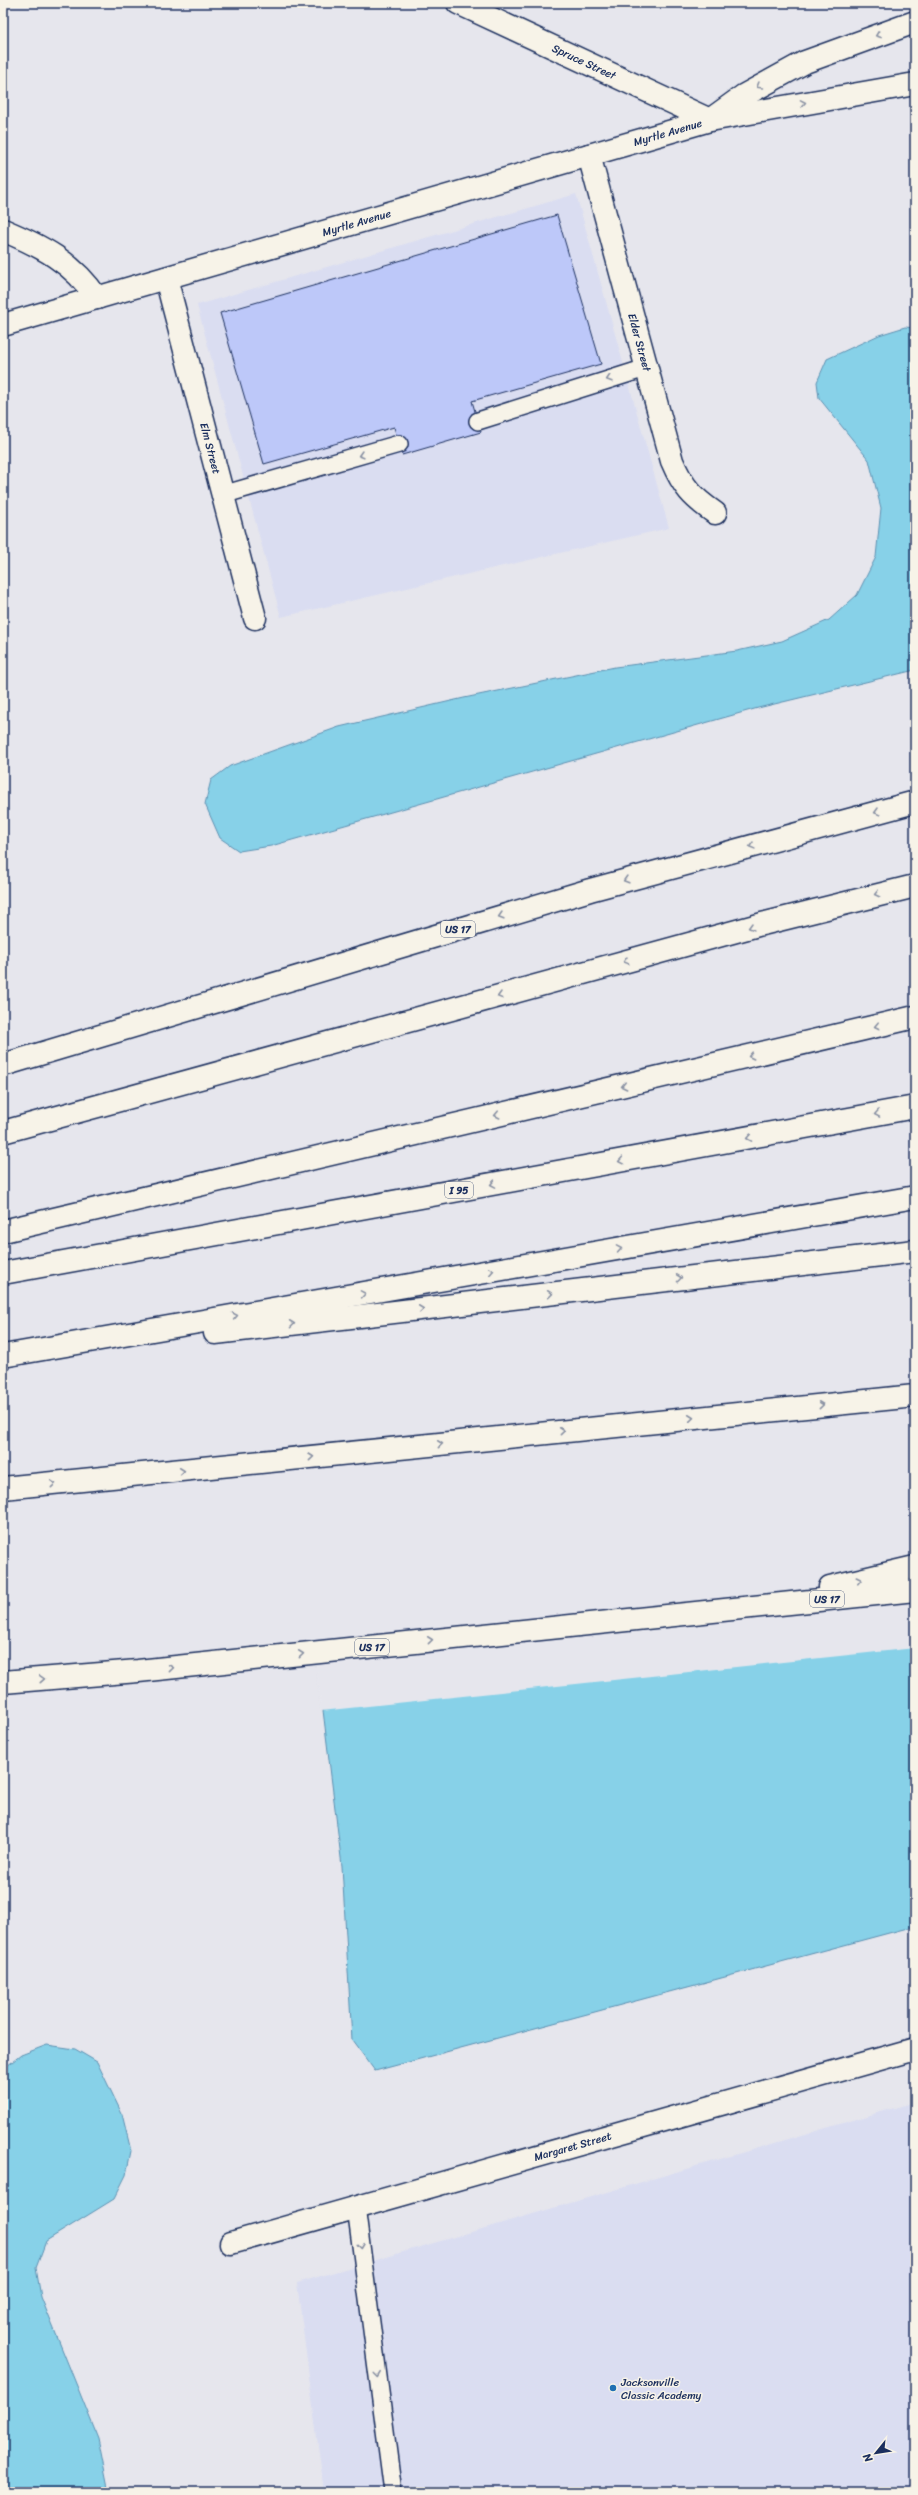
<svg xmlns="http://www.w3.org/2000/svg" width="918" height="2495" viewBox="0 0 918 2495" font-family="Sriracha,sans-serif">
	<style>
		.built { fill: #daddf1 }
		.water { fill: #87d1e8; stroke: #5c90b1 }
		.pier { fill: #e6e6ed }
		.building { fill: #bdc8f9; stroke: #1b2f5e }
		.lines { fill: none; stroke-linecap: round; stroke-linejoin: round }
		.lane-casing { stroke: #1b2f5e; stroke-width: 20 }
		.street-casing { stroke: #1b2f5e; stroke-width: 25 }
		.secondary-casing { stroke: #1b2f5e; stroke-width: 25 }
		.highway-casing { stroke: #1b2f5e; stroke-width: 25 }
		.lane { stroke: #f7f3e8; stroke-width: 17 }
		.street { stroke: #f7f3e8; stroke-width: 22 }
		.secondary { stroke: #f7f3e8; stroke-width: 22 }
		.highway { stroke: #f7f3e8; stroke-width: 22 }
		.oneway { stroke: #8991a3 }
		.poi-dot { fill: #1f6fb2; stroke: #f7f3e8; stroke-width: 1.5 }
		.labels { text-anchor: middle; stroke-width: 3; stroke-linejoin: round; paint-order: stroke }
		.shield { fill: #f7f3e8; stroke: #5d6a87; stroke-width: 1 }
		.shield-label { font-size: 10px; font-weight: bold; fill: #1b2f5e }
		.street-label { font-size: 11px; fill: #1b2f5e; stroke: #f7f3e8 }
		.poi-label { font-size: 11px; fill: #1b2f5e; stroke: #f7f3e8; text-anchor: start }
	</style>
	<rect width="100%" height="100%" fill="#e6e6ed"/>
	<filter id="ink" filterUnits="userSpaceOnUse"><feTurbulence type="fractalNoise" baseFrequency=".025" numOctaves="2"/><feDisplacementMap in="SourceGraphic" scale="8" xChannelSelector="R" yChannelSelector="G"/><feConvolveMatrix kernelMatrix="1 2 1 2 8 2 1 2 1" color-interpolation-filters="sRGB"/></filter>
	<g filter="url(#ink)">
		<g class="built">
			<polygon points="576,194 669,528 281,617 197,305"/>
			<polygon points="915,2102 915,2492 324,2492 297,2283"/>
		</g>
		<g class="water">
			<polygon points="905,327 915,328 915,670 758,708 271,846 239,851 220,838 205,804 211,780 230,766 339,727 464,698 615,667 737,651 782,641 829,620 857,595 876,557 881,508 869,460 819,398 817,382 827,359 879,335"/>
			<polygon points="915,1581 915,1926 375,2071 352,2040 342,1866 317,1661"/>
			<polygon points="47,2045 75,2049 97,2062 122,2114 131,2151 126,2175 114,2199 46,2241 36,2268 41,2297 98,2438 109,2492 3,2492 3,2069 21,2055"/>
		</g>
		<polygon class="pier" points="915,1579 915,1648 321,1711 315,1661 331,1648"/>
		<polygon class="building" points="557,215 601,364 472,401 481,432 402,455 394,427 264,464 220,313"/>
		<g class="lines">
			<defs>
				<g id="lane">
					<polyline points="478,421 646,368"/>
					<polyline points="222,495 399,444"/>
					<polyline points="356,2207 393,2492"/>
				</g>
				<g id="street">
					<path id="s1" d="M458 3 710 120"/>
					<path id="s2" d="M589 155 672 461C683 487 692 497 715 513"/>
					<path d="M3 230C41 246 73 262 97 298"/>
					<path id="s3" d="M166 278 255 618"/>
					<path id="s4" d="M231 2243 915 2049"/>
				</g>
				<g id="secondary">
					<polyline points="714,117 743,96 805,62 915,22"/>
					<path id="s5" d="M3 325 710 120 915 84"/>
				</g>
				<g id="highway">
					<polyline points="3,1065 590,890 915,802"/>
					<polyline points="3,1132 762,924 915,886"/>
					<polyline points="3,1231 915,1017"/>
					<polyline points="3,1273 915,1107"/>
					<polyline points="215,1333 915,1251"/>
					<polyline points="3,1356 915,1197"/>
					<polyline points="3,1488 915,1396"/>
					<polyline points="830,1587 915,1567"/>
					<polyline points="3,1682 138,1671 915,1590"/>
				</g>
			</defs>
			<use href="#lane" class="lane-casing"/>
			<use href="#street" class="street-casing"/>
			<use href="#secondary" class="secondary-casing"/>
			<use href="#highway" class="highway-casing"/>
			<use href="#lane" class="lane"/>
			<use href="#street" class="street"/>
			<use href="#secondary" class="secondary"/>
			<use href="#highway" class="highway"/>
		</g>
		<defs><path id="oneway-chevron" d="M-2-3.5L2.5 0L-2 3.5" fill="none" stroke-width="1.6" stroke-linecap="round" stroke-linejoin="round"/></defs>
		<g class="oneway">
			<use href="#oneway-chevron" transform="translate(878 35) rotate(160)"/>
			<use href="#oneway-chevron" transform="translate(759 86) rotate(149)"/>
			<use href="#oneway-chevron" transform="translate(803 103) rotate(-10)"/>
			<use href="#oneway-chevron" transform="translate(609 379) rotate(162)"/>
			<use href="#oneway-chevron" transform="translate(361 455) rotate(164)"/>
			<use href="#oneway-chevron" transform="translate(877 812) rotate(165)"/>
			<use href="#oneway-chevron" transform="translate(752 846) rotate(165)"/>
			<use href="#oneway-chevron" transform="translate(626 880) rotate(164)"/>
			<use href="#oneway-chevron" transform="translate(877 894) rotate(166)"/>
			<use href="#oneway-chevron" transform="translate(501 916) rotate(164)"/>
			<use href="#oneway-chevron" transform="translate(751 927) rotate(165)"/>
			<use href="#oneway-chevron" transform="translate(626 961) rotate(165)"/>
			<use href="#oneway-chevron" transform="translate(500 996) rotate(165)"/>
			<use href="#oneway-chevron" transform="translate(877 1026) rotate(167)"/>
			<use href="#oneway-chevron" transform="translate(751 1056) rotate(167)"/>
			<use href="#oneway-chevron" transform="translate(624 1086) rotate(167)"/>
			<use href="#oneway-chevron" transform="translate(877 1114) rotate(170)"/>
			<use href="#oneway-chevron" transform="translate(497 1115) rotate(167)"/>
			<use href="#oneway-chevron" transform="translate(749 1138) rotate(170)"/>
			<use href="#oneway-chevron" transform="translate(621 1161) rotate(170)"/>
			<use href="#oneway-chevron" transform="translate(493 1184) rotate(170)"/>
			<use href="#oneway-chevron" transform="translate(619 1249) rotate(-10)"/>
			<use href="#oneway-chevron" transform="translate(491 1271) rotate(-10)"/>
			<use href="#oneway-chevron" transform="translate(679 1278) rotate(-7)"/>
			<use href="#oneway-chevron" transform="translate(363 1294) rotate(-10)"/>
			<use href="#oneway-chevron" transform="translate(550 1294) rotate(-7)"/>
			<use href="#oneway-chevron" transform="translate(421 1309) rotate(-7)"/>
			<use href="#oneway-chevron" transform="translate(235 1316) rotate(-10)"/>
			<use href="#oneway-chevron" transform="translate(292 1324) rotate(-7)"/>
			<use href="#oneway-chevron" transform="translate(821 1405) rotate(-6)"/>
			<use href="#oneway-chevron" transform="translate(691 1418) rotate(-6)"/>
			<use href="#oneway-chevron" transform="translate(562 1431) rotate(-6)"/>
			<use href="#oneway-chevron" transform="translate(440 1444) rotate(-6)"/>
			<use href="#oneway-chevron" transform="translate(311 1457) rotate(-6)"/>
			<use href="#oneway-chevron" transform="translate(182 1471) rotate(-6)"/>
			<use href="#oneway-chevron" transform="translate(53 1484) rotate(-5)"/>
			<use href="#oneway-chevron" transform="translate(859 1580) rotate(-13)"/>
			<use href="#oneway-chevron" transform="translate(430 1640) rotate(-6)"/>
			<use href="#oneway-chevron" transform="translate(301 1654) rotate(-6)"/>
			<use href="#oneway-chevron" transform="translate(171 1668) rotate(-6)"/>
			<use href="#oneway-chevron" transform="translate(42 1679) rotate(-4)"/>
			<use href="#oneway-chevron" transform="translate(361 2246) rotate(83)"/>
			<use href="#oneway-chevron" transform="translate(378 2375) rotate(83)"/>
		</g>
	</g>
	<circle class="poi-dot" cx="613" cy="2388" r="4"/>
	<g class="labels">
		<g class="shield">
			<rect x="441" y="921" width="34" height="16" rx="3"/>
			<rect x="445" y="1182" width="28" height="16" rx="3"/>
			<rect x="810" y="1591" width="34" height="16" rx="3"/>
			<rect x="355" y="1639" width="34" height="16" rx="3"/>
		</g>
		<g class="shield-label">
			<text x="458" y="933">US 17</text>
			<text x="459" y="1194">I 95</text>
			<text x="827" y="1603">US 17</text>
			<text x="372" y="1651">US 17</text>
		</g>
		<g class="street-label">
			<text dy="4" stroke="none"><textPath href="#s1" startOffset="139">Spruce Street</textPath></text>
			<text dy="4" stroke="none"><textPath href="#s5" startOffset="692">Myrtle Avenue</textPath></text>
			<text dy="4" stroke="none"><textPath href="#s5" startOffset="368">Myrtle Avenue</textPath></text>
			<text dy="4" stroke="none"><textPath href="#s2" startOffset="194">Elder Street</textPath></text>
			<text dy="4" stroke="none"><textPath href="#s3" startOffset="176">Elm Street</textPath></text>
			<text dy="4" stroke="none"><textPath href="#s4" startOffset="355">Margaret Street</textPath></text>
		</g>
		<g class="poi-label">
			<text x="621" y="2386">Jacksonville<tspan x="621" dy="13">Classic Academy</tspan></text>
		</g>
	</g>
	<rect width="918" height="2495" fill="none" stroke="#f7f3e8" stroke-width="16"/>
	<rect x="8" y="8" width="902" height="2479" fill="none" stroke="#1b2f5e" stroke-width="1.5" filter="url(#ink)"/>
	<g transform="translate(876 2453) rotate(240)" stroke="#f7f3e8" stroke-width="3" paint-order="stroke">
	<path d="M0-3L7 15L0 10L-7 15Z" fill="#1b2f5e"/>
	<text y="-6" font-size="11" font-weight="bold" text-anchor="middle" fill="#1b2f5e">N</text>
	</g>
</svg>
